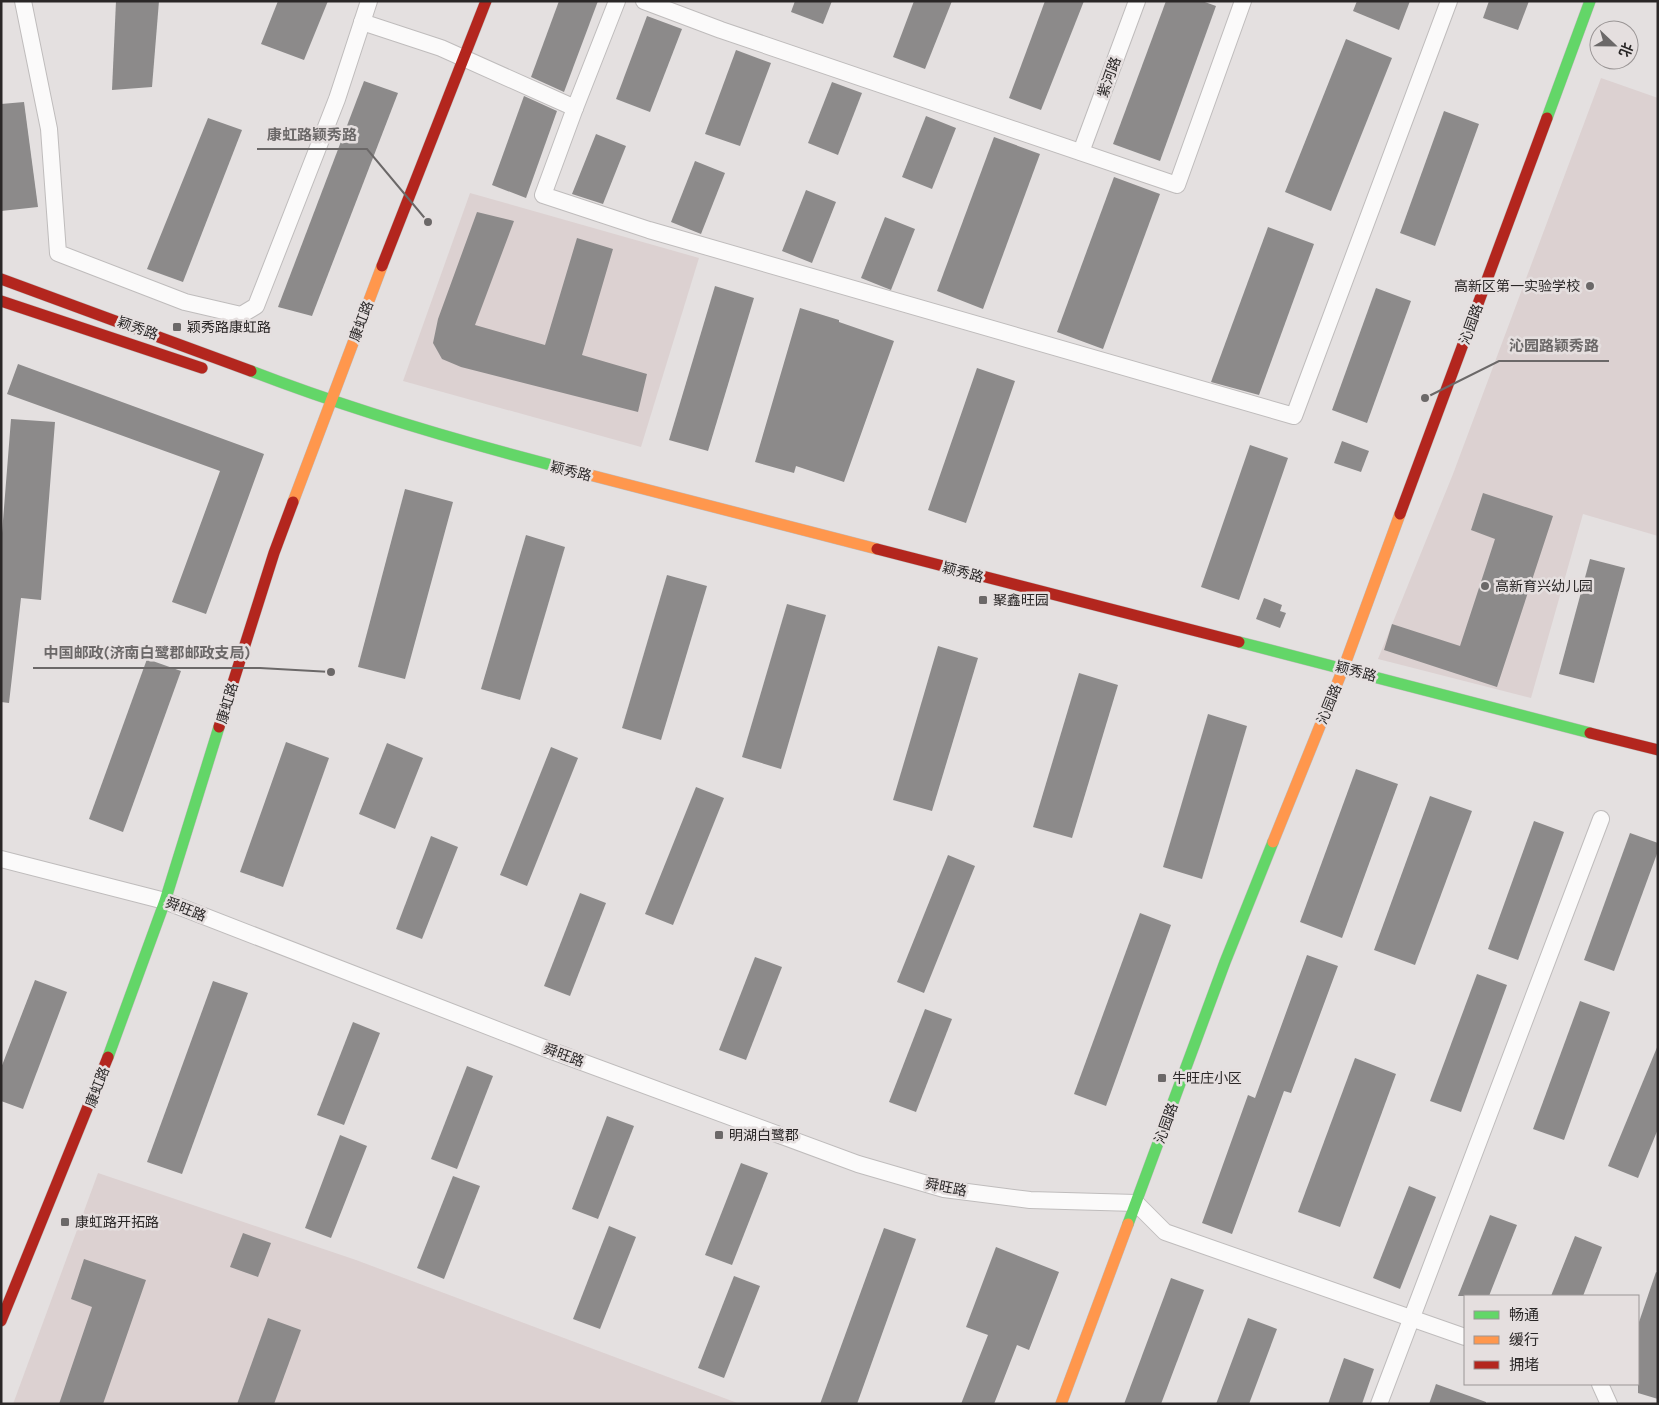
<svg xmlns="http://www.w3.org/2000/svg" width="1659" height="1405" viewBox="0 0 1659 1405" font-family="Karla,'Noto Sans SC',sans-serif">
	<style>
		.built { fill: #dcd1d1 }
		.building { fill: #8c8a8a }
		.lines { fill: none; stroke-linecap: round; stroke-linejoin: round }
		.street-casing { stroke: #bfbcbc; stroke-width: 18 }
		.fast-casing { stroke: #bfbcbc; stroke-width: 12 }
		.slow-casing { stroke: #bfbcbc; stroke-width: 12 }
		.jam-casing { stroke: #bfbcbc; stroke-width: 12 }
		.street { stroke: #fbfafa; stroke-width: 16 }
		.fast { stroke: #63d668; stroke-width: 11 }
		.slow { stroke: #ff974d; stroke-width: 11 }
		.jam { stroke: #b3261e; stroke-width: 11 }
		.poi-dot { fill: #6b6868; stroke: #e5dfdf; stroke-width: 2 }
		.labels { text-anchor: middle; stroke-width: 5; stroke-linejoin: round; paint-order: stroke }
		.street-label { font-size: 14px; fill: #2a2727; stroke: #e5dfdf }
		.poi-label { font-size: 14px; fill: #2a2727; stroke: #e5dfdf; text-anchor: start }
		.leader { fill: none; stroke: #6b6868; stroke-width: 2 }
		.callout-dot { fill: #6b6868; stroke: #e5dfdf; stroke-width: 2 }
		.callout-label { font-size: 15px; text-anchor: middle; font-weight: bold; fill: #6b6868; stroke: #e5dfdf; stroke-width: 5; stroke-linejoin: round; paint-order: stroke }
	</style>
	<rect width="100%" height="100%" fill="#e4e0e0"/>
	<g class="built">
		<polygon points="1601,78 1658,98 1658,536 1583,514 1531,698 1378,659 1453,474"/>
		<polygon points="470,193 699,258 641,447 403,381"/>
		<polygon points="98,1173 356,1260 740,1404 13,1404"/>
	</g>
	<g class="building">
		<polygon points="116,1 159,1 152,87 112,90"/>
		<polygon points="278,1 328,1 304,60 261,44"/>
		<polygon points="559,1 598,1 564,92 531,77"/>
		<polygon points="795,1 832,1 823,24 791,12"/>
		<polygon points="914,1 952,1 925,69 893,57"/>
		<polygon points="1045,1 1084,1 1041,110 1009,98"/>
		<polygon points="1166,1 1202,1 1216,6 1160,161 1113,144"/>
		<polygon points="1357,1 1410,1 1399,30 1353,11"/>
		<polygon points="1489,1 1529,1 1518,30 1483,18"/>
		<polygon points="647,16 682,29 650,112 616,99"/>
		<polygon points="1346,39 1392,58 1331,211 1285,192"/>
		<polygon points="736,50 771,63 740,146 705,134"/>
		<polygon points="364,81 398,93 312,316 278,307"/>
		<polygon points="832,82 862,93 838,155 808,143"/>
		<polygon points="524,96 557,111 526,198 492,185"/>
		<polygon points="24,102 38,207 1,211 1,104"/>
		<polygon points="1444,111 1479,124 1435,246 1400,233"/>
		<polygon points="926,116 956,128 932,189 902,177"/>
		<polygon points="208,118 242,130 183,282 147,269"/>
		<polygon points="596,134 626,146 603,204 572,194"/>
		<polygon points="994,137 1040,154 983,309 937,291"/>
		<polygon points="695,161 725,173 701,234 671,222"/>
		<polygon points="1114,177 1160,194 1103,349 1057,332"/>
		<polygon points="806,190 836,202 812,263 782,251"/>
		<polygon points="477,212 514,221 475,325 545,345 577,238 613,249 582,355 647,374 638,412 461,367 442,359 433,343 438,319"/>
		<polygon points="885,217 915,229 891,290 861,278"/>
		<polygon points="1268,227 1314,244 1259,395 1211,382"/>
		<polygon points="715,286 754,298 708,451 669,440"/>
		<polygon points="1376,288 1411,301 1367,423 1332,410"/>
		<polygon points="800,308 839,320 839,322 894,341 844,482 796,466 794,473 755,462"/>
		<polygon points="18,364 264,454 206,614 172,602 220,471 7,394"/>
		<polygon points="977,368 1015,381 966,523 928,510"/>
		<polygon points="11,419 55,422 41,600 21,598 9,703 1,702 1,546"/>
		<polygon points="1342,441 1369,451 1361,472 1334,463"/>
		<polygon points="1250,445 1288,458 1239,600 1201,587"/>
		<polygon points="405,489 453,502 405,679 358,667"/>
		<polygon points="1483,493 1553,516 1497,687 1384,650 1392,624 1460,646 1495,539 1471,530"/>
		<polygon points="526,535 565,547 520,700 481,689"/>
		<polygon points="1590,559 1625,568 1594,683 1559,674"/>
		<polygon points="667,575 707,586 661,740 622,728"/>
		<polygon points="1264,598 1282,605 1280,611 1286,613 1280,628 1256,619"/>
		<polygon points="787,604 826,615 781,769 742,757"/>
		<polygon points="938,646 978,658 932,811 893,800"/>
		<polygon points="147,659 181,671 123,832 89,819"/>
		<polygon points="1079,673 1118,685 1072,838 1033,827"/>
		<polygon points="1208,714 1247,726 1202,879 1163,867"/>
		<polygon points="286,742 329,758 283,887 240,872"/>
		<polygon points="387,743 423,758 395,829 359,814"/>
		<polygon points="551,747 578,758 527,886 500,875"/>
		<polygon points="1356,769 1398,784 1342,938 1300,922"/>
		<polygon points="696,787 724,798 673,925 645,914"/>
		<polygon points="1430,796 1472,811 1415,965 1374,950"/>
		<polygon points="1534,821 1564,832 1518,960 1488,949"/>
		<polygon points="1630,833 1658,843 1658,851 1614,971 1584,960"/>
		<polygon points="431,836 458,847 422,939 396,929"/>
		<polygon points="948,855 975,866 924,993 897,982"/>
		<polygon points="580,893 606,903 570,996 544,986"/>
		<polygon points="1140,913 1171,925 1106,1106 1074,1094"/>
		<polygon points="1307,955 1338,966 1291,1093 1284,1091 1232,1234 1202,1223 1248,1095 1255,1098"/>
		<polygon points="755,957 782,967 746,1060 719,1050"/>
		<polygon points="1477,974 1507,985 1461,1112 1430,1101"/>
		<polygon points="35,980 67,992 23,1109 1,1101 1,1068"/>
		<polygon points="213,981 248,993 182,1174 147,1162"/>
		<polygon points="1580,1001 1610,1012 1564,1140 1533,1129"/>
		<polygon points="925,1009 952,1019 916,1112 889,1102"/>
		<polygon points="353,1022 380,1033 344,1125 317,1115"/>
		<polygon points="1658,1045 1658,1129 1638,1178 1608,1166"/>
		<polygon points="1355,1058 1396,1074 1340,1227 1298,1212"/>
		<polygon points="467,1066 493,1076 457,1169 431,1159"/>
		<polygon points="607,1116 634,1126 598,1219 572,1209"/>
		<polygon points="340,1135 367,1146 331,1238 305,1228"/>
		<polygon points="741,1163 768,1173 732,1265 705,1255"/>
		<polygon points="453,1176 480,1186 444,1279 417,1268"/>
		<polygon points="1409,1186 1436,1197 1400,1289 1373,1278"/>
		<polygon points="1490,1215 1517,1225 1489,1296 1458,1296"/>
		<polygon points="609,1226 636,1237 600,1329 573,1319"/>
		<polygon points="884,1228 916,1239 857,1404 820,1404"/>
		<polygon points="243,1233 271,1243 258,1277 230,1267"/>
		<polygon points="1575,1236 1602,1247 1583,1296 1551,1296"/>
		<polygon points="996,1247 1059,1272 1029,1350 1017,1345 994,1404 961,1404 988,1335 966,1327"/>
		<polygon points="84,1259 146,1280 103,1404 59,1404 92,1307 71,1299"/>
		<polygon points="1656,1272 1658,1273 1658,1399 1638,1393 1638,1325"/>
		<polygon points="734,1276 760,1286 724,1378 698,1368"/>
		<polygon points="1171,1278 1204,1290 1161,1404 1124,1404"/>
		<polygon points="268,1318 301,1330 274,1404 237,1404"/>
		<polygon points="1248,1318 1277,1329 1249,1404 1216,1404"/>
		<polygon points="1344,1358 1374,1369 1362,1404 1328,1404"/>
		<polygon points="1436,1384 1486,1402 1486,1404 1429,1404"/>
	</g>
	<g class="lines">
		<defs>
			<g id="street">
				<polyline points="23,1 49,129 58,253 185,302 241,315 256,306 337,99 369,1"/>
				<polyline points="644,1 721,30 1177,185 1243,1"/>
				<polyline points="362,22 441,48 575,108 617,1"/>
				<polyline points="575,108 543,195 649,230 1294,416 1449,1"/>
				<polyline points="1081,152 1137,1"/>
				<polyline points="1,859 165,901 544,1048 858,1164 944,1189 1030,1200 1136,1203 1165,1232 1465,1337"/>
				<polyline points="1600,1384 1609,1404"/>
				<polyline points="1379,1404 1601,819"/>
			</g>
			<g id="fast">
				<polyline points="1547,118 1590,1"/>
				<path d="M251 371C362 414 475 446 590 475"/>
				<polyline points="1239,642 1590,733"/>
				<polyline points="108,1057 165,901 219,727"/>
				<polyline points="1128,1224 1225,962 1273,842"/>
			</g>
			<g id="slow">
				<polyline points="590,475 877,549"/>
				<polyline points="293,502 382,266"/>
				<polyline points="1273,842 1345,664 1400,514"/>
				<polyline points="1061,1404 1128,1224"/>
			</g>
			<g id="jam">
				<polyline points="382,266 486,1"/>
				<polyline points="1,279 251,371"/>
				<polyline points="1,301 202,368"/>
				<polyline points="1400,514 1547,118"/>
				<polyline points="877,549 1239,642"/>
				<polyline points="219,727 274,553 293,502"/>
				<polyline points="1590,733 1658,750"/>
				<polyline points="1,1321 108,1057"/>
			</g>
		</defs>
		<use href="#street" class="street-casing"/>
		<use href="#fast" class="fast-casing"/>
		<use href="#slow" class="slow-casing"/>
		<use href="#jam" class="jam-casing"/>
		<use href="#street" class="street"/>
		<use href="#fast" class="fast"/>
		<use href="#slow" class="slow"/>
		<use href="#jam" class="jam"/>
	</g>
	<g class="poi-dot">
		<circle cx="1590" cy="286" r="5"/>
		<rect x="172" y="322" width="10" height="10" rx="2.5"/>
		<circle cx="1485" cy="586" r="5"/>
		<rect x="978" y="595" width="10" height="10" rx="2.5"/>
		<rect x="1157" y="1073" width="10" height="10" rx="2.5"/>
		<rect x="714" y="1130" width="10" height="10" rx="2.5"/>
		<rect x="60" y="1217" width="10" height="10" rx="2.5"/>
	</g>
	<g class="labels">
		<g class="street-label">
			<text transform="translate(1109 77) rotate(-70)" y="5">紫河路</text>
			<text transform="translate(361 321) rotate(-69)" y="5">康虹路</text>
			<text transform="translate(1471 324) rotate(-70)" y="5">沁园路</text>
			<text transform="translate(138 328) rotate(20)" y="5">颖秀路</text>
			<text transform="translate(571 471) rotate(14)" y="5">颖秀路</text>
			<text transform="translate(963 572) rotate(15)" y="5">颖秀路</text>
			<text transform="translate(1356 671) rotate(15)" y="5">颖秀路</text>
			<text transform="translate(227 703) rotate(-73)" y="5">康虹路</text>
			<text transform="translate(1329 704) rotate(-68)" y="5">沁园路</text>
			<text transform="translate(186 909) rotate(21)" y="5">舜旺路</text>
			<text transform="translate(564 1055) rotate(20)" y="5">舜旺路</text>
			<text transform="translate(97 1087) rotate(-69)" y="5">康虹路</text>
			<text transform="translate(1166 1123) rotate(-70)" y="5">沁园路</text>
			<text transform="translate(946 1187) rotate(11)" y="5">舜旺路</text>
		</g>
		<g class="poi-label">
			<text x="1580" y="291" text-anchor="end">高新区第一实验学校</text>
			<text x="187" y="332">颖秀路康虹路</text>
			<text x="1495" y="591">高新育兴幼儿园</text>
			<text x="993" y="605">聚鑫旺园</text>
			<text x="1172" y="1083">牛旺庄小区</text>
			<text x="729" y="1140">明湖白鹭郡</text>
			<text x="75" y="1227">康虹路开拓路</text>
		</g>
	</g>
	<path class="leader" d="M428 222L367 149H257M1425 398L1499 361H1609M331 672L260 668H33"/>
	<g class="callout-dot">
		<circle cx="428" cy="222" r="5"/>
		<circle cx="1425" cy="398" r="5"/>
		<circle cx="331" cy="672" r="5"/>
	</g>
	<g class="callout-label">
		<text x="312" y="140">康虹路颖秀路</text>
		<text x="1554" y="351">沁园路颖秀路</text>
		<text x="147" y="658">中国邮政(济南白鹭郡邮政支局)</text>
	</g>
	<rect width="1659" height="1405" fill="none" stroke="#2a2727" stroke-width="5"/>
	<rect x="1464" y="1295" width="175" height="90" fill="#e5dfdf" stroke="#9a9595"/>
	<rect x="1474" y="1311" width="25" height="8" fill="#63d668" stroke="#9a9595"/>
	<text x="1509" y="1320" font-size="15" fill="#2a2727">畅通</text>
	<rect x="1474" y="1336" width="25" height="8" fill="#ff974d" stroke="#9a9595"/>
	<text x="1509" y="1345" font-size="15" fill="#2a2727">缓行</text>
	<rect x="1474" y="1361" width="25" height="8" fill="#b3261e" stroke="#9a9595"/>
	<text x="1509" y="1370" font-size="15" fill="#2a2727">拥堵</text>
	<g transform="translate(1614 45) rotate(112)"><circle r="24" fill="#e5dfdf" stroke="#9a9595"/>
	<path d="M0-4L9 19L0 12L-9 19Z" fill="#6b6868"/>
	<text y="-8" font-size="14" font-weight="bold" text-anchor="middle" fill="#2a2727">北</text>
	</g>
</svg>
